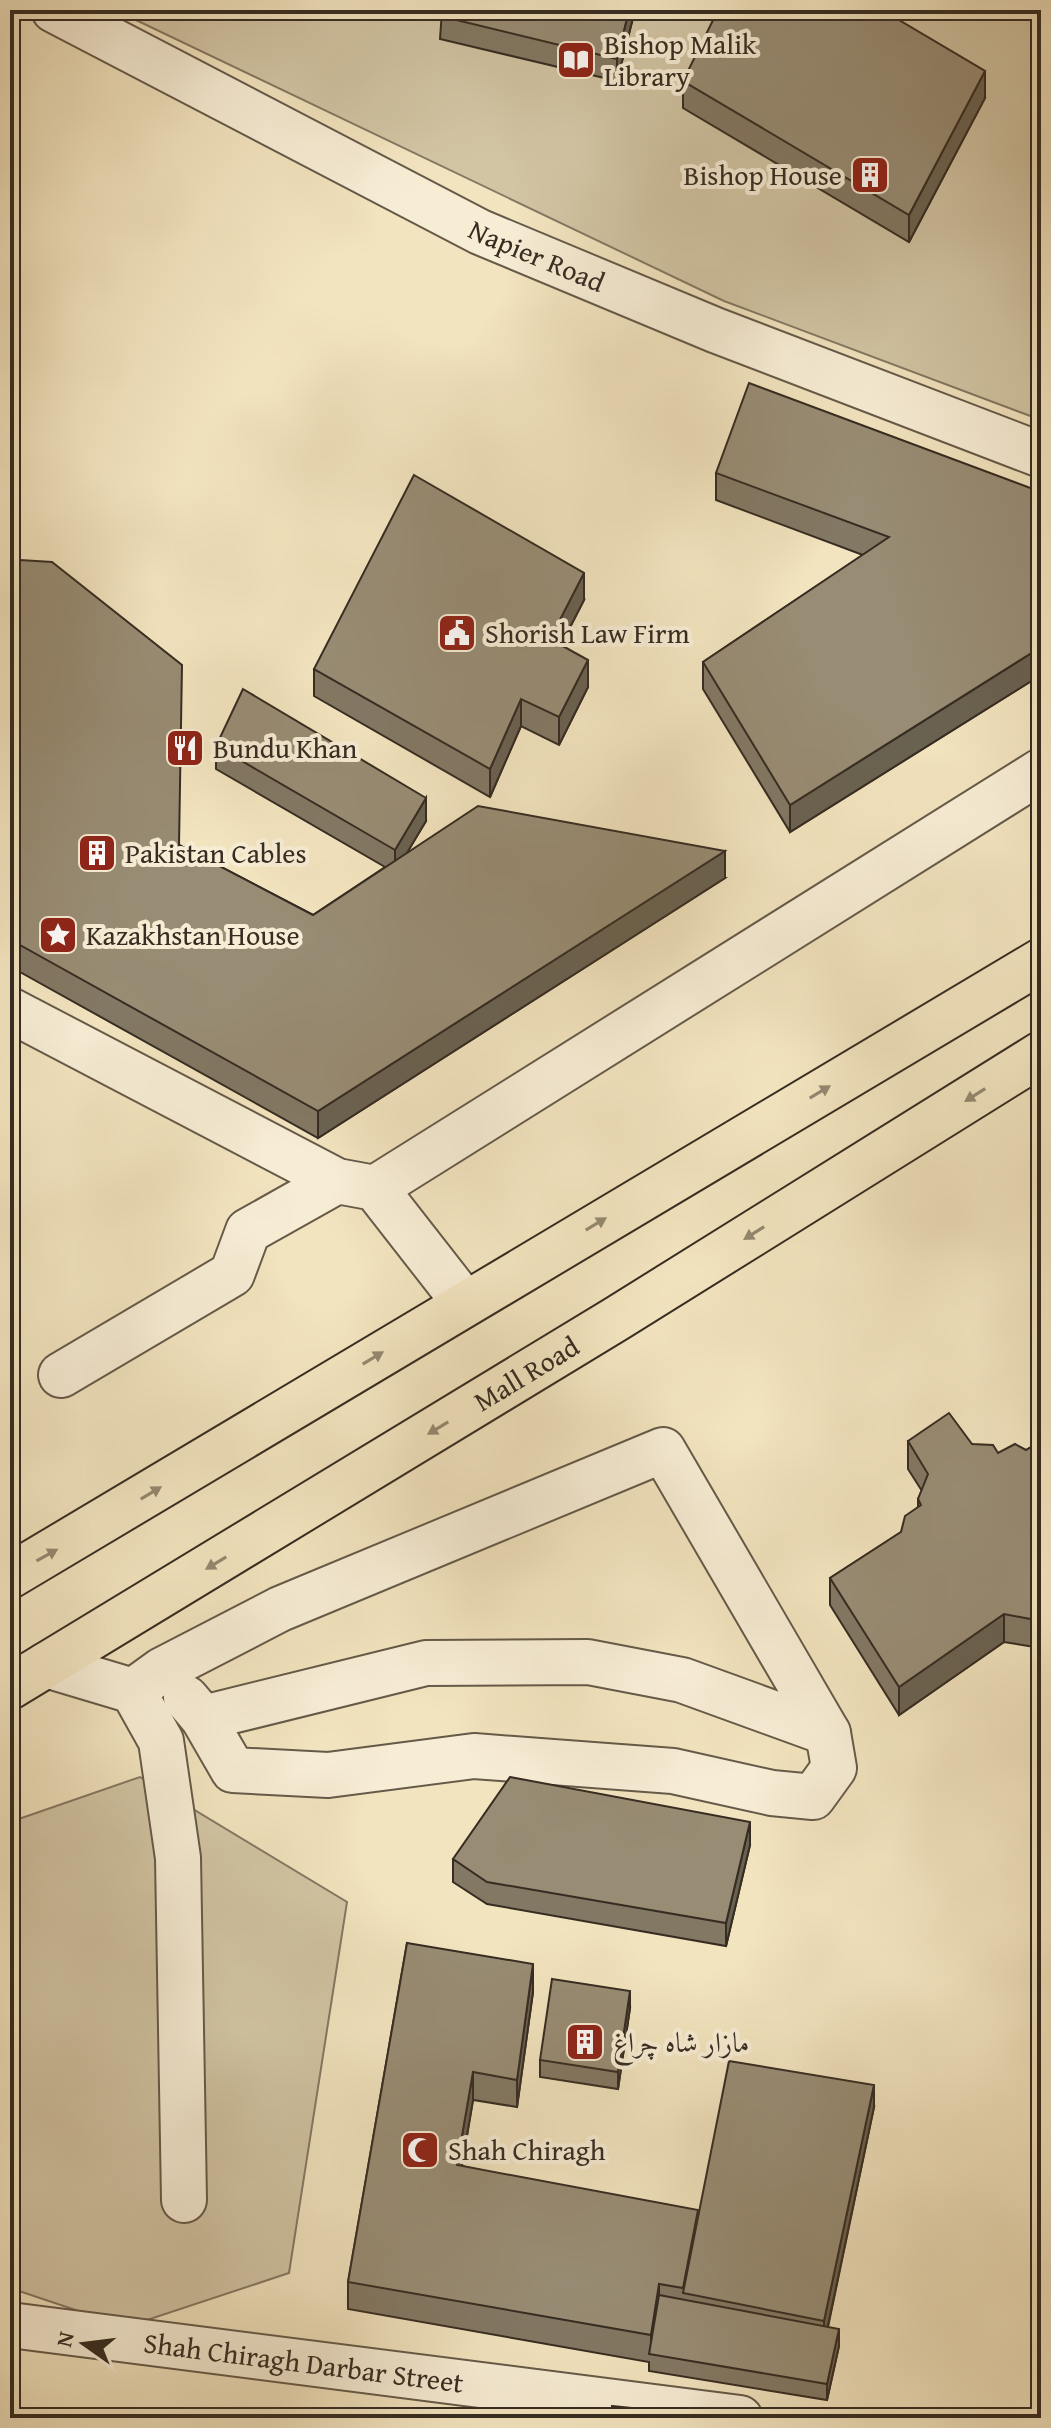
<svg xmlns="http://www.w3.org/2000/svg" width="1051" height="2428" viewBox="0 0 1051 2428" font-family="'Gentium Book Plus',Amiri,serif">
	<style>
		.green { fill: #d2c5a4; stroke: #847863; stroke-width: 2 }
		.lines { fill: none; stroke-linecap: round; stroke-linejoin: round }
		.minor-casing { stroke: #655a49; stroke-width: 48 }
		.major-casing { stroke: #362c22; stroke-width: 48 }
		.minor { stroke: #f7edd5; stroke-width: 44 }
		.major { stroke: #f2e4bf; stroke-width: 44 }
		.wall { fill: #837864; stroke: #362c22; stroke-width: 2 }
		.shaded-wall { fill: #6a6251; stroke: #362c22; stroke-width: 2 }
		.building { fill: #988c74; stroke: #362c22; stroke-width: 2 }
		.oneway { fill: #948870 }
		.labels { text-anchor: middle; stroke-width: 8; stroke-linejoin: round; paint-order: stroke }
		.poi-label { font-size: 28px; fill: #362c22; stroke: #f7edd5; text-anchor: start }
		.street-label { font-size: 28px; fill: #362c22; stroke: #f7edd5 }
	</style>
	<rect width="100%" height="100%" fill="#f2e4bf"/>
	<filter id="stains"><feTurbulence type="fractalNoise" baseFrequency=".0025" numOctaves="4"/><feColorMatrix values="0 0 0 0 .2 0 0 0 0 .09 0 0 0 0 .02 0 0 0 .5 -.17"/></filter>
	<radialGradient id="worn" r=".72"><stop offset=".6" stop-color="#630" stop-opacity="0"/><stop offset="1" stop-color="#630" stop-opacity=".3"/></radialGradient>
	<g class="green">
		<polygon points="115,10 1041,10 1041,420 724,301"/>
		<polygon points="140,1777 347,1902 289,2273 126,2327 10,2288 10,1822"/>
	</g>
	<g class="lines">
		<defs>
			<g id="minor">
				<path id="s1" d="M54 10 480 232 715 330 1041 455"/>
				<polyline points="10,1010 337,1181 375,1188 464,1302"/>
				<polyline points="375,1188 1041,771"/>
				<polyline points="61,1375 232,1274 248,1231 337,1181"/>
				<polyline points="46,1665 133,1691 161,1741 178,1858 184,2200"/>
				<polyline points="133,1691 162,1670 280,1609 663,1450 828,1733 682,1680 588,1662 426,1663 203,1718"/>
				<polyline points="186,1698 203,1718 233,1770 328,1775 474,1756 673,1771 772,1793 813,1797 834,1768 828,1733"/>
				<path id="s2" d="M10 2325 740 2418"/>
			</g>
			<g id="major">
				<polyline points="10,1576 1041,961"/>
				<path id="s3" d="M10 1687 616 1319 1041 1054"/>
			</g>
		</defs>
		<use href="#minor" class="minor-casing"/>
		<use href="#major" class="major-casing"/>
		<use href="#minor" class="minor"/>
		<use href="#major" class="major"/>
	</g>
	<g class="wall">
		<polygon points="442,10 635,10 617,81 440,39"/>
		<polygon points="683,81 985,98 909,242 683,108"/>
		<polygon points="716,473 1041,492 1041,675 790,832 703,689 703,662 863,555 716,500"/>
		<polygon points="584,600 561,645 588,687 559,745 521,726 490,797 314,696 314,669"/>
		<polygon points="216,746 426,821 406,854 725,878 318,1138 11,967 11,940 179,845 313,915 385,867 216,769"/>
		<polygon points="908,1441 972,1444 998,1453 1026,1450 1041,1441 1041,1648 1004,1642 899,1715 830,1605 830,1578 901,1532 918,1507 918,1499 922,1491 908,1469"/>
		<polygon points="750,1845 726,1946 487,1904 453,1882 453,1859"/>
		<polygon points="407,1943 533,1992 517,2107 473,2100 462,2166 698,2216 874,2107 828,2327 839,2346 827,2400 649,2371 649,2362 348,2309 348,2282"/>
		<polygon points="630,2008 618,2089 540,2077 540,2060"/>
	</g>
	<g class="shaded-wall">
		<polygon points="629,10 635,10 617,81 617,59"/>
		<polygon points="985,71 985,98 909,242 909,215"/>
		<polygon points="584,573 584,600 550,666 550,639"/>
		<polygon points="1041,647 1041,675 790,832 790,805"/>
		<polygon points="588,660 588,687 559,745 559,717"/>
		<polygon points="521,699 521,726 490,797 490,769"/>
		<polygon points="426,798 426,821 395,873 395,850"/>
		<polygon points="725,851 725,878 318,1138 318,1111"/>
		<polygon points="1004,1614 1004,1642 899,1715 899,1687"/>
		<polygon points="750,1822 750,1845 726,1946 726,1923"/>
		<polygon points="533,1964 533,1992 517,2107 517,2080"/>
		<polygon points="630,1991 630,2008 618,2089 618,2072"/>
		<polygon points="473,2072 473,2100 457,2193 457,2165"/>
		<polygon points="874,2085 874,2107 824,2344 824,2321"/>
		<polygon points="659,2284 659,2312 651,2355 651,2335"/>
		<polygon points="839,2329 839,2346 827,2400 827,2384"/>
	</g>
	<g class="building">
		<polygon points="442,10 629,10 617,59 440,16"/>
		<polygon points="718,10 882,10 985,71 909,215 683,81"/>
		<polygon points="749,383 1041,492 1041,647 790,805 703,662 889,537 716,473"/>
		<polygon points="414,475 584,573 550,639 588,660 559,717 521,699 490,769 314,669"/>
		<polygon points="20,560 52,562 182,665 179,845 313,915 478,806 725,851 318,1111 11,940"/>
		<polygon points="243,689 426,798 395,850 216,746"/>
		<polygon points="949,1413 972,1444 993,1445 998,1453 1015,1444 1026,1450 1041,1441 1041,1621 1004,1614 899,1687 830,1578 901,1532 905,1516 921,1505 918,1499 928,1474 908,1441"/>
		<polygon points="510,1777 750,1822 726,1923 487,1882 453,1859"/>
		<polygon points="407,1943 533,1964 517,2080 473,2072 457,2165 698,2210 683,2288 659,2284 651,2335 348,2282"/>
		<polygon points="552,1979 630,1991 618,2072 540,2060"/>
		<polygon points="729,2061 874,2085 824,2321 683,2293"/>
		<polygon points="659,2295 839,2329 827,2384 649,2354"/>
		<polygon points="612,2406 730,2418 613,2418"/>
	</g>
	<defs><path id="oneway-solid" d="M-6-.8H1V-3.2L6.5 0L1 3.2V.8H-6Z" transform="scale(2)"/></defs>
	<g class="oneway">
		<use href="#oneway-solid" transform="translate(820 1092) rotate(-31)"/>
		<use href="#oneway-solid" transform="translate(975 1095) rotate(148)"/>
		<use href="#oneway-solid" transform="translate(596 1224) rotate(-31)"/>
		<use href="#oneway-solid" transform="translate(754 1233) rotate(148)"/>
		<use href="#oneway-solid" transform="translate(373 1358) rotate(-31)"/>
		<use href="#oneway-solid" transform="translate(438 1428) rotate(149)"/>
		<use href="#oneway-solid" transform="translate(151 1493) rotate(-31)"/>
		<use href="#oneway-solid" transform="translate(47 1555) rotate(-29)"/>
		<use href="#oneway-solid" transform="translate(216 1563) rotate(149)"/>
	</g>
	<defs>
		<symbol id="library-square" viewBox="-11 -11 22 22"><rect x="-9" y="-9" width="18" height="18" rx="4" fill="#8f2418" stroke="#f7edd5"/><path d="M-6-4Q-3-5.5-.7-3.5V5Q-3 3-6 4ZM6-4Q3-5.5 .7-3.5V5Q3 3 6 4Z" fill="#fff"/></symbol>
		<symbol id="building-square" viewBox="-11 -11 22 22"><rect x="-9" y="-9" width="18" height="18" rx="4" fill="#8f2418" stroke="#f7edd5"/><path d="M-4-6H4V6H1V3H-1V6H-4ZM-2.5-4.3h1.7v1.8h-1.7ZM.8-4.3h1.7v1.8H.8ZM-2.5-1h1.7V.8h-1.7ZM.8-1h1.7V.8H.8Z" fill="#fff"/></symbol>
		<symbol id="civic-square" viewBox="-11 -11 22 22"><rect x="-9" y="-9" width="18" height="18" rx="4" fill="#8f2418" stroke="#f7edd5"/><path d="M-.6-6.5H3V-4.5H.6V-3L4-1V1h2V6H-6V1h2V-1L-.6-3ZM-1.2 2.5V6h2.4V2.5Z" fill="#fff"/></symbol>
		<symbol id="restaurant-square" viewBox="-11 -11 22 22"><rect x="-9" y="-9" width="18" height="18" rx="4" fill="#8f2418" stroke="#f7edd5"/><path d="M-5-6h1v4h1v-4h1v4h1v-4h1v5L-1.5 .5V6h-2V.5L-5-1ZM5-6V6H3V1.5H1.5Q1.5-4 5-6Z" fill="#fff"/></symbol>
		<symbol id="sight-square" viewBox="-11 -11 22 22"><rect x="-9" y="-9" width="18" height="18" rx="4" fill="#8f2418" stroke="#f7edd5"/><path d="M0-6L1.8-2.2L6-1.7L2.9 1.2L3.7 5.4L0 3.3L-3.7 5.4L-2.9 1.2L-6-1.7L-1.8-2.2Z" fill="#fff"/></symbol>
		<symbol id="mosque-square" viewBox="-11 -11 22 22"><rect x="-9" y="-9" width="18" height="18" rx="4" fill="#8f2418" stroke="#f7edd5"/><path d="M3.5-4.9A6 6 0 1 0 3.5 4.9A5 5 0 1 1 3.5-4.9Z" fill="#fff"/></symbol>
	</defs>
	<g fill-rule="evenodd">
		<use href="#library-square" x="554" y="38" width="44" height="44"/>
		<use href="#building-square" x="848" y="153" width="44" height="44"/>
		<use href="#civic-square" x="435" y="611" width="44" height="44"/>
		<use href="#restaurant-square" x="163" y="726" width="44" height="44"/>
		<use href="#building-square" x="75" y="831" width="44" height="44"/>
		<use href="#sight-square" x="36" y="913" width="44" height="44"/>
		<use href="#building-square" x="563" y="2020" width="44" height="44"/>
		<use href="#mosque-square" x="398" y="2128" width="44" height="44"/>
	</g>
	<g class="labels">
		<g class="poi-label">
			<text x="604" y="54">Bishop Malik<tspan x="604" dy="32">Library</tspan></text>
			<text x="842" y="185" text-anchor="end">Bishop House</text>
			<text x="485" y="643">Shorish Law Firm</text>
			<text x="213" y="758">Bundu Khan</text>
			<text x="125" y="863">Pakistan Cables</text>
			<text x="86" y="945">Kazakhstan House</text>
			<text x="613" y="2052">مازار شاہ چراغ</text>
			<text x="448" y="2160">Shah Chiragh</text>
		</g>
		<g class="street-label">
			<text dy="10" stroke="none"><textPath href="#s1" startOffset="542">Napier Road</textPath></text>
			<text dy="10" stroke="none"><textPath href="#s3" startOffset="604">Mall Road</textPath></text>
			<text dy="10" stroke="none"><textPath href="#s2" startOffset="296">Shah Chiragh Darbar Street</textPath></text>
		</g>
	</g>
	<rect width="1051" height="2428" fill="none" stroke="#f2e4bf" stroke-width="40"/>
	<rect x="12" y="12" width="1027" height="2404" fill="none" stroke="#362c22" stroke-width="4"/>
	<rect x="20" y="20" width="1011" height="2388" fill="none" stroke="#362c22" stroke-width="2"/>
	<g transform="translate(84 2344) rotate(284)" stroke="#f7edd5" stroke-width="6" paint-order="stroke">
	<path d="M0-6L14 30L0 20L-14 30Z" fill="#362c22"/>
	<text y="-12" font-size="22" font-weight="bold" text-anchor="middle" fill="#362c22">N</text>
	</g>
	<rect width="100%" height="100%" filter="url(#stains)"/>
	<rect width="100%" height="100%" fill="url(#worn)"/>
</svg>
